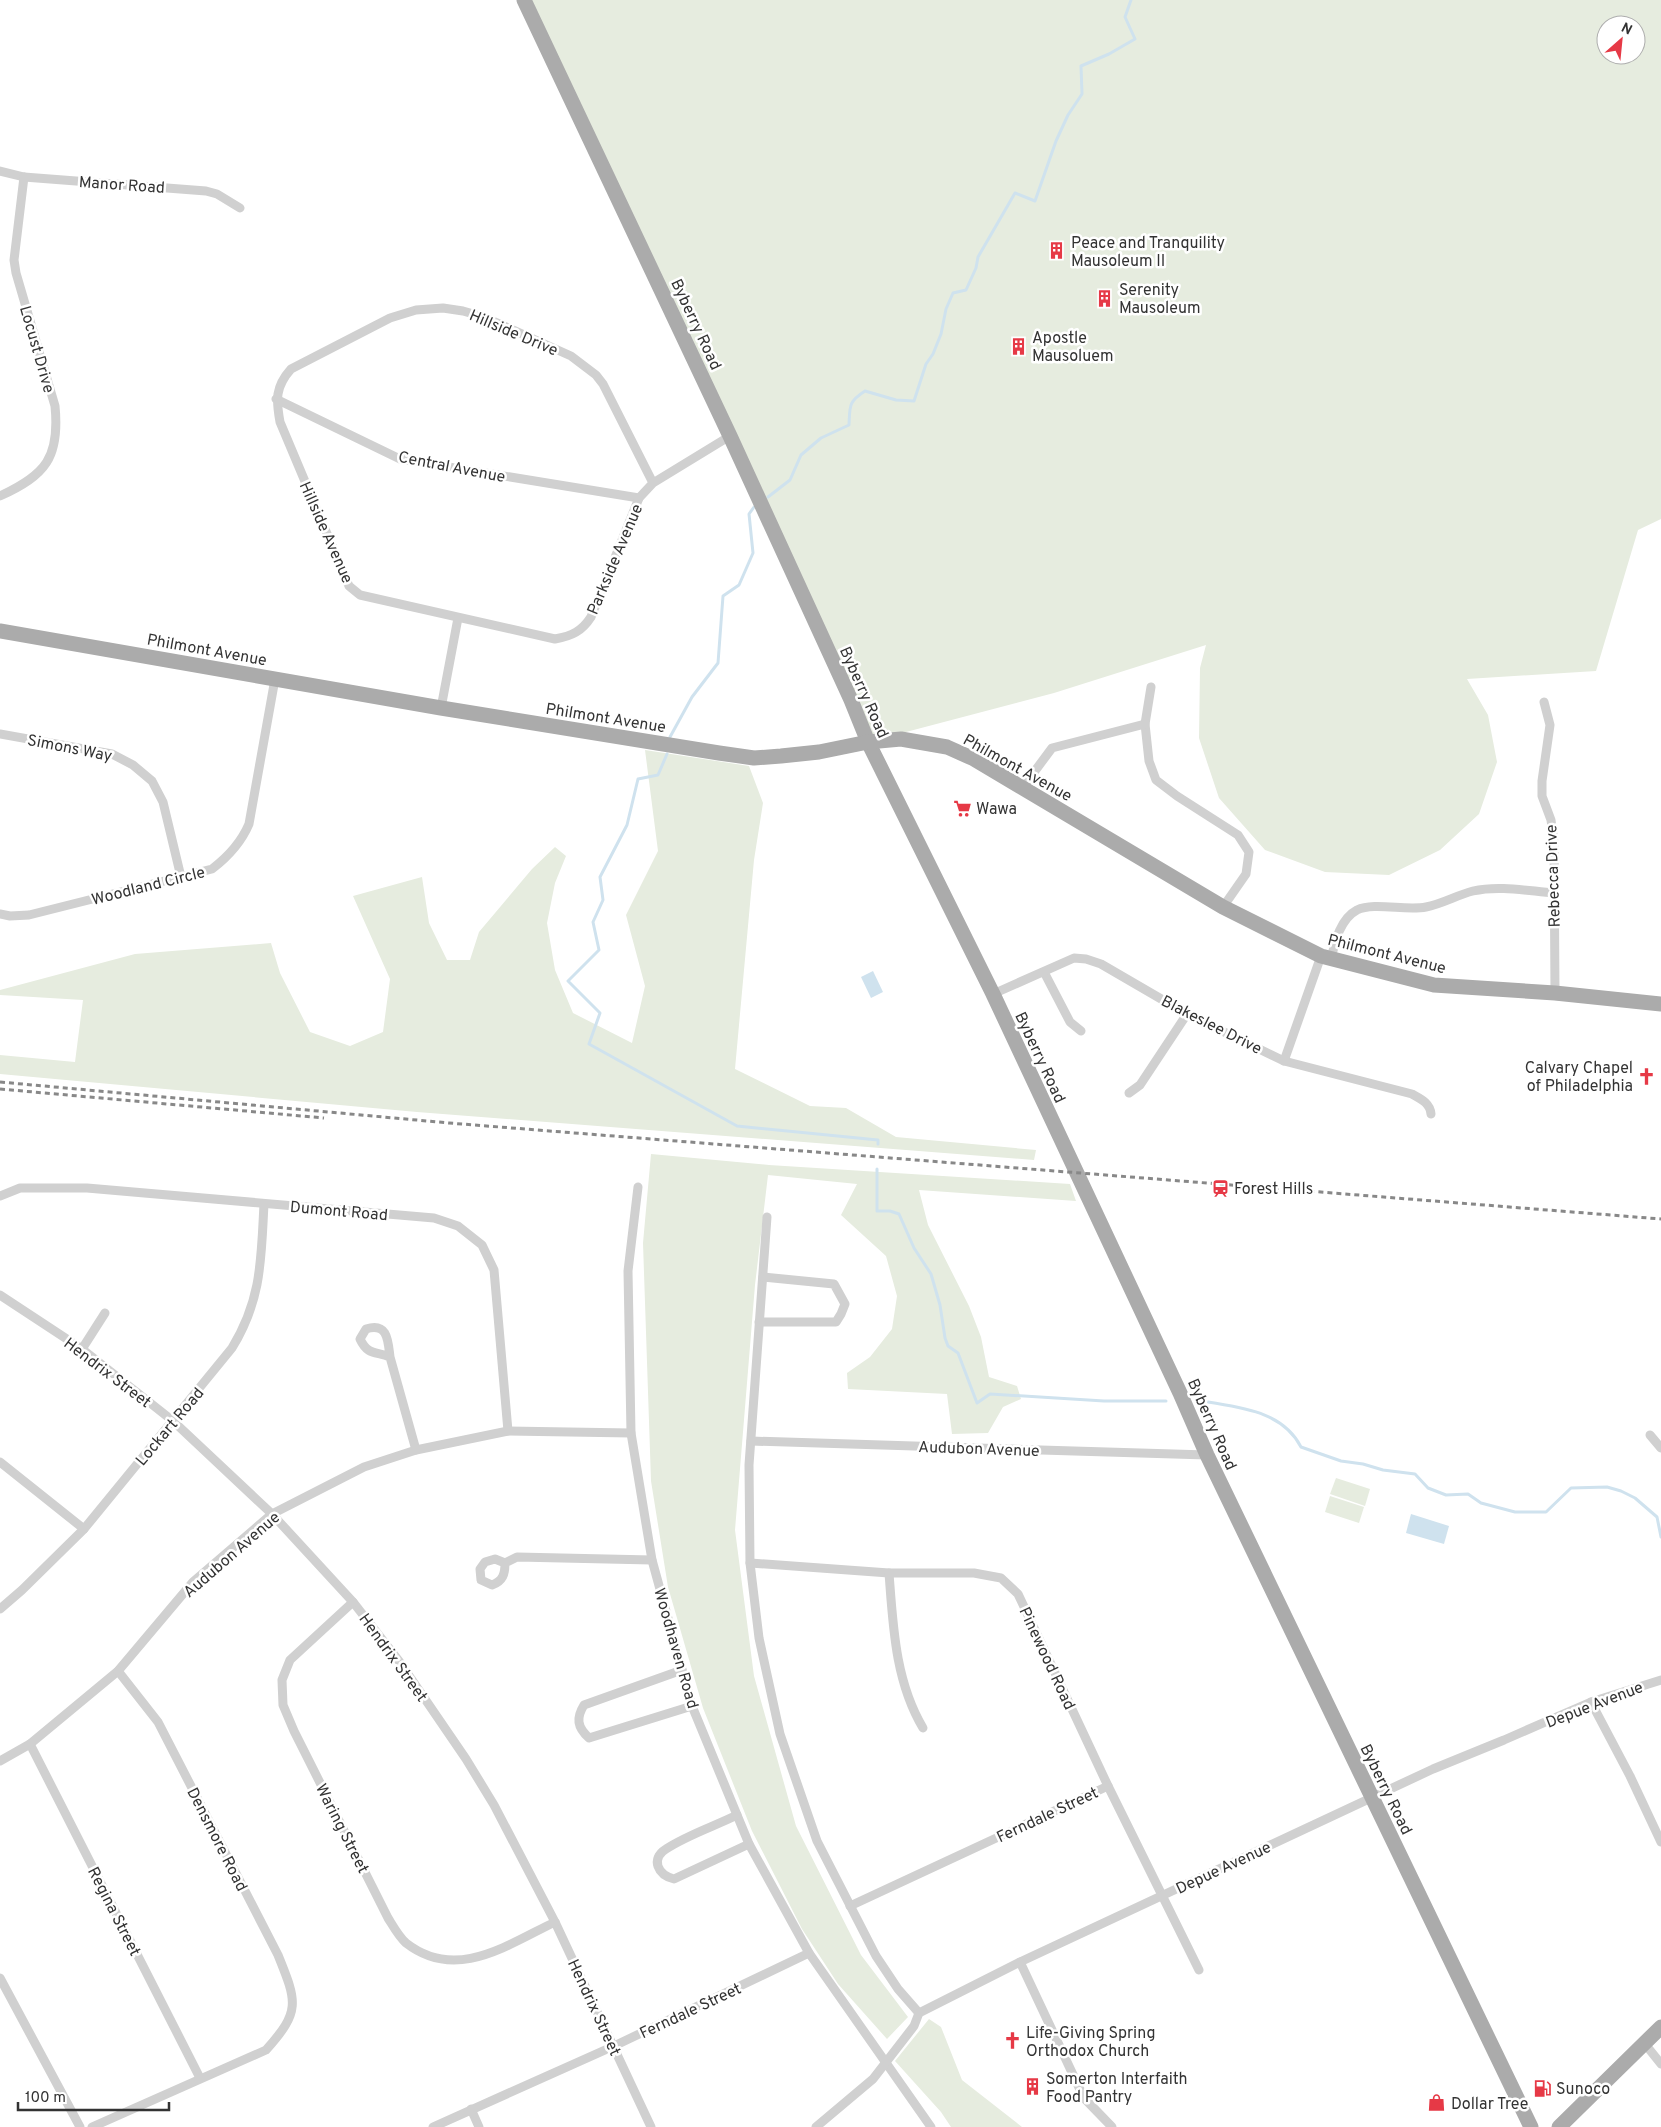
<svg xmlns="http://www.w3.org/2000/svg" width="1661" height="2127" viewBox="0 0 1661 2127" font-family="Overpass,sans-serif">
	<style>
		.green { fill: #e6ecdf; fill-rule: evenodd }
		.water { fill: #cfe2ee }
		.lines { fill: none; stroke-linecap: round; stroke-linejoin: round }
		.stream { stroke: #cfe2ee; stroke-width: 3 }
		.street { stroke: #d0d0d0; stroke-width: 9 }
		.primary { stroke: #ababab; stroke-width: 15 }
		.rail { stroke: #888; stroke-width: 3; stroke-dasharray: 5 4; stroke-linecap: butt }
		.labels { text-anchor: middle; stroke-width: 5; stroke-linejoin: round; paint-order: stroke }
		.street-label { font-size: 16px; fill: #333; stroke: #fff }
		.poi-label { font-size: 16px; fill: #333; stroke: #fff; text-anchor: start }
	</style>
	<rect width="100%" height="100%" fill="#fff"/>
	<g class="green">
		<path d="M524 0H1661V519L1638 530 1596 671 1467 679 1488 715 1497 762 1479 814 1440 850 1389 875 1325 872 1265 850 1219 798 1199 738 1200 668 1206 645 1054 693 868 742ZM1606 25H1636V55H1606Z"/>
		<polygon points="645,750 749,766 763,803 754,860 735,1069 810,1106 846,1108 896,1137 1036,1150 1034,1160 417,1112 0,1074 0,1055 75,1062 83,1000 0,995 0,990 135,954 271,943 280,973 310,1032 350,1046 383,1032 390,979 353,896 422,877 429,923 447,960 470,960 479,932 532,869 555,847 566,856 555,883 547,923 555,970 573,1013 632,1043 645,986 626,915 658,851"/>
		<polygon points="651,1154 769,1165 1070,1184 1076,1201 919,1190 928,1225 969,1306 981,1337 989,1377 1017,1386 1021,1399 1003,1407 988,1433 952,1434 947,1394 848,1389 847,1373 870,1357 892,1329 897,1296 886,1256 841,1215 857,1184 768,1175 755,1285 735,1530 754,1676 796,1826 861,1955 908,2017 887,2039 838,1984 802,1929 752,1831 703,1708 668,1587 651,1481 643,1243"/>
		<polygon points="1336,1478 1370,1489 1365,1506 1330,1494"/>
		<polygon points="1330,1496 1364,1507 1359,1523 1325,1512"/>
		<polygon points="929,2019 941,2027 962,2080 1022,2127 951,2127 941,2112 895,2061"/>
	</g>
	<g class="water">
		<polygon points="873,971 883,992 871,998 861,977"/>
		<polygon points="1411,1514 1449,1526 1444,1544 1406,1533"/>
	</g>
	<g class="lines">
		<g class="stream">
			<path d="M768 497 790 480 801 455 821 438 849 425C850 406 848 402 865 391L896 400 914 401 926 364 933 354 941 334 946 309 953 293 966 290 976 268 978 257 1015 193 1035 201 1056 141 1068 115 1082 94 1081 66 1109 54 1135 39 1125 17 1131 0"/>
			<polyline points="670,737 692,697 718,663 723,596 739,585 753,553 749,514 754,507"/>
			<polyline points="667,754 658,775 638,779 627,825 600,877 603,900 593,922 599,950 568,981 600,1013 589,1044 737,1126 878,1140 878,1144"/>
			<polyline points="877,1169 877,1211 890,1211 899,1214 914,1248 931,1274 940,1305 945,1338 948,1346 958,1353 977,1403 990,1394 1104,1401 1166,1401"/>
			<path d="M1208 1402C1243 1408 1283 1412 1301 1447L1341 1461 1363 1464 1383 1470 1415 1474 1428 1488 1446 1495 1468 1494 1481 1503 1515 1512H1546L1571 1488 1607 1487 1621 1491 1635 1498 1657 1517 1661 1537"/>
		</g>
		<g class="street">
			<polyline points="0,171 24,177 206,191 217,194 240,208"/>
			<polyline points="276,399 400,459 639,498"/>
			<path d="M653 483 603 384 596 375 571 356 484 317 463 311 443 308 416 310 390 318 291 369C275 387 276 400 280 422L349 586 360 595 555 639C572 636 582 631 591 617L639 498 653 483 730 436"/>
			<path d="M0 496C46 475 60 457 55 406L16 273 14 260 24 177"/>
			<polyline points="1151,687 1145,724 1149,761 1156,780 1177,796 1238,835 1249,852 1246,874 1223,907"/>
			<polyline points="1544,702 1550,725 1542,781 1542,796 1551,820 1554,842 1555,993"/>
			<polyline points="441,708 458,618"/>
			<polyline points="0,734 112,754 133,765 152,781 163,802 181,877"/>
			<polyline points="1023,787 1052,748 1145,724"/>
			<path d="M0 914 10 916 29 915 212 869C229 856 241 843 249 824L275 679"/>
			<path d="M1331 959C1335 942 1340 919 1357 910 1374 902 1406 911 1426 907 1442 904 1457 895 1473 891 1499 885 1528 891 1554 893"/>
			<polyline points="1044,972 1070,1022 1081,1031"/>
			<path d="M993 994 1074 958 1086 959 1101 964 1187 1014 1284 1061 1412 1094C1421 1099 1430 1103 1431 1114"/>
			<polyline points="1284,1061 1321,956"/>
			<polyline points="1129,1093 1140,1085 1187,1014"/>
			<polyline points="638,1187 628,1271 631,1433 652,1560 692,1706 749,1844 809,1953 931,2127"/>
			<polyline points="0,1196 20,1188 87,1188 434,1218 458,1226 482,1245 494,1270 508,1431"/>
			<polyline points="767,1217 749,1465 750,1563 759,1638 780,1734 817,1841 876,1956 898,1989 919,2013"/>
			<polyline points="0,1295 82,1349 173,1421 272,1514 353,1602 399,1661 466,1759 494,1805 555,1922 651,2127"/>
			<polyline points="759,1322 836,1322 841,1314 845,1304 834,1284 763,1277"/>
			<polyline points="82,1349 105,1313"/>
			<path d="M390 1357C388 1341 388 1322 366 1329L360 1339C368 1356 376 1351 390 1357L416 1450"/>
			<polyline points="1650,1435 1661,1448"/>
			<polyline points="751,1441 1207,1455"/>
			<polyline points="0,1462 84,1529"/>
			<path d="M505 1563 495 1559 485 1562 480 1569 481 1580 492 1585C503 1581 505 1574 505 1563L517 1557 652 1560"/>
			<polyline points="750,1563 889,1573 974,1573 1001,1578 1018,1594 1108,1786 1199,1970"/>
			<path d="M889 1573C893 1625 895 1681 923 1728"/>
			<path d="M353 1602 290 1660 282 1680 283 1705 294 1731 388 1918C393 1926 399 1937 406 1943 456 1982 507 1945 555 1922"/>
			<path d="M0 1609 22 1590 84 1529 232 1348C262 1299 261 1259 264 1204"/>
			<path d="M682 1670 584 1705C576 1718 577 1727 589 1738L692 1706"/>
			<polyline points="1591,1702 1630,1776 1661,1842"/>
			<polyline points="30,1744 200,2078"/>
			<polyline points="0,1761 30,1744 118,1671 193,1582 272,1514 364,1467 416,1450 508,1431 631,1433"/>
			<path d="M737 1815C715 1826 687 1835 666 1849 650 1859 658 1875 674 1879L749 1844"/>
			<polyline points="850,1906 1108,1786"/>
			<polyline points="1020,1962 1084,2098 1112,2127"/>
			<polyline points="0,1978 80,2127"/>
			<polyline points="1645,2044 1661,2064"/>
			<polyline points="471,2109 479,2127"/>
			<path d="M92 2127 266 2050C301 2011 297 2002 278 1955L158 1722 118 1671"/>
			<polyline points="433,2127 614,2046 809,1953"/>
			<polyline points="816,2127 873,2079 914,2026 919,2013 1020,1962 1433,1769 1504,1740 1591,1702 1661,1680"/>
		</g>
		<g class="primary">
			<polyline points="524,0 730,436 851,700 868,742 993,994 1180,1393 1207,1455 1531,2127"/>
			<polyline points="0,631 441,708 719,753 754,758 781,756 819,752 868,742 901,739 947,747 974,759 1223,907 1321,956 1434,985 1555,993 1661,1004"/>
			<polyline points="1559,2127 1661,2027"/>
		</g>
		<g class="rail">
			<polyline points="0,1082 449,1123 1661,1219"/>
			<polyline points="0,1089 324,1118"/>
		</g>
	</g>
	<defs>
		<symbol id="building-bare" viewBox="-9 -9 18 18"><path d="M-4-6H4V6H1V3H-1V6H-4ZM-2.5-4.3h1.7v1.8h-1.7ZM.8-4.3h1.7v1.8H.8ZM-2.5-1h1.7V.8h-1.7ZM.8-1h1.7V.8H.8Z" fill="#e63946" stroke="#fff" stroke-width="2.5" paint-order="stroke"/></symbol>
		<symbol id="supermarket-bare" viewBox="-9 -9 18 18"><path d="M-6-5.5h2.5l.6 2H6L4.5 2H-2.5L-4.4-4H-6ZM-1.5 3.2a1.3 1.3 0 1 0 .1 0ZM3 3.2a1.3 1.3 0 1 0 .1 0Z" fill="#e63946" stroke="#fff" stroke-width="2.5" paint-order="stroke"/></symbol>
		<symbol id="church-bare" viewBox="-9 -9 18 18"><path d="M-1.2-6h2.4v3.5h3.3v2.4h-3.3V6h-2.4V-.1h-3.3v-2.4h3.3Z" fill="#e63946" stroke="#fff" stroke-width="2.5" paint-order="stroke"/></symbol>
		<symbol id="station-bare" viewBox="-9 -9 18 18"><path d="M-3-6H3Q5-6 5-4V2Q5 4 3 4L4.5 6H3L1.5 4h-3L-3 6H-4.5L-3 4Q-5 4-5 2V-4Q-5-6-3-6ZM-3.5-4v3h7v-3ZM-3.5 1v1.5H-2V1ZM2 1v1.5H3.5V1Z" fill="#e63946" stroke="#fff" stroke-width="2.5" paint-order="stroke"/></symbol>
		<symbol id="fuel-bare" viewBox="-9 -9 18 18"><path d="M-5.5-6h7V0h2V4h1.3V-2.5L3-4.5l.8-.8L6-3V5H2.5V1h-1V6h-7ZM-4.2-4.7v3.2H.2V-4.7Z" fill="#e63946" stroke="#fff" stroke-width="2.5" paint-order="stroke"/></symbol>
		<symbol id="shop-bare" viewBox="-9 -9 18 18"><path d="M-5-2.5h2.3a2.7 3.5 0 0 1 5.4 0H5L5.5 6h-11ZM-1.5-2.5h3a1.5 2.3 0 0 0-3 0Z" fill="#e63946" stroke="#fff" stroke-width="2.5" paint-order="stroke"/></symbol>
	</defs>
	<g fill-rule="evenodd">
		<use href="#building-bare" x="1044" y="238" width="25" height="25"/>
		<use href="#building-bare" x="1092" y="286" width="25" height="25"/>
		<use href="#building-bare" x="1006" y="334" width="25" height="25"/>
		<use href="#supermarket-bare" x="950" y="796" width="25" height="25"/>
		<use href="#church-bare" x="1634" y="1064" width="25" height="25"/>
		<use href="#station-bare" x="1208" y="1176" width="25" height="25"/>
		<use href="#church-bare" x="1000" y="2028" width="25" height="25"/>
		<use href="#building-bare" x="1020" y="2074" width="25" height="25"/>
		<use href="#fuel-bare" x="1530" y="2076" width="25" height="25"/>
		<use href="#shop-bare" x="1424" y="2090" width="25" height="25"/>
	</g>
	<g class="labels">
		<g class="street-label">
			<text transform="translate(122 184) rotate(4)" y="6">Manor Road</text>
			<text transform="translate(697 324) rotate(65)" y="6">Byberry Road</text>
			<text transform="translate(514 332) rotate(23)" y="6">Hillside Drive</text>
			<text transform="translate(38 349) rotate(74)" y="6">Locust Drive</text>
			<text transform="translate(452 466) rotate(11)" y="6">Central Avenue</text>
			<text transform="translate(327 532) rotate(66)" y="6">Hillside Avenue</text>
			<text transform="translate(614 559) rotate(-67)" y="6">Parkside Avenue</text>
			<text transform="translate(207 649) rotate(10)" y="6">Philmont Avenue</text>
			<text transform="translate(865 692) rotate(66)" y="6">Byberry Road</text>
			<text transform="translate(606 717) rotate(9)" y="6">Philmont Avenue</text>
			<text transform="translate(70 747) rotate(11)" y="6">Simons Way</text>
			<text transform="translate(1018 767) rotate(29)" y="6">Philmont Avenue</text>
			<text transform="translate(1552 876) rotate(-92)" y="6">Rebecca Drive</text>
			<text transform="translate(148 885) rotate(-14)" y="6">Woodland Circle</text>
			<text transform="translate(1387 953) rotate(14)" y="6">Philmont Avenue</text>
			<text transform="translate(1212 1024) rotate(27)" y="6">Blakeslee Drive</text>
			<text transform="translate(1041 1057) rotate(65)" y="6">Byberry Road</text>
			<text transform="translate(339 1210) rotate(5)" y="6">Dumont Road</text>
			<text transform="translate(108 1372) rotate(37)" y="6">Hendrix Street</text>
			<text transform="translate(1213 1424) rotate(66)" y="6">Byberry Road</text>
			<text transform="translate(169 1426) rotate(-50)" y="6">Lockart Road</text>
			<text transform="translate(979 1448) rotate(2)" y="6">Audubon Avenue</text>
			<text transform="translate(231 1554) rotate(-41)" y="6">Audubon Avenue</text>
			<text transform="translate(677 1648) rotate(74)" y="6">Woodhaven Road</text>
			<text transform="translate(394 1657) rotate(54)" y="6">Hendrix Street</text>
			<text transform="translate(1048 1658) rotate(65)" y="6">Pinewood Road</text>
			<text transform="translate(1594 1704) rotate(-21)" y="6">Depue Avenue</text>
			<text transform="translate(1387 1789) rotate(64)" y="6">Byberry Road</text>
			<text transform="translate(1047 1814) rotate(-25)" y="6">Ferndale Street</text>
			<text transform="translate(343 1828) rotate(63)" y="6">Waring Street</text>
			<text transform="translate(218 1839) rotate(63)" y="6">Densmore Road</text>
			<text transform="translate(1223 1867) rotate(-25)" y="6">Depue Avenue</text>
			<text transform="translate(115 1911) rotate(63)" y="6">Regina Street</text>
			<text transform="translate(595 2007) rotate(65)" y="6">Hendrix Street</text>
			<text transform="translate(690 2010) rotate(-25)" y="6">Ferndale Street</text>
		</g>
		<g class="poi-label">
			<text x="1071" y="248">Peace and Tranquility<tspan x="1071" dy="18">Mausoleum II</tspan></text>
			<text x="1119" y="295">Serenity<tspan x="1119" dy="18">Mausoleum</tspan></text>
			<text x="1032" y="343">Apostle<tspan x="1032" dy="18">Mausoluem</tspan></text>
			<text x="976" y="814">Wawa</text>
			<text x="1633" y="1073" text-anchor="end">Calvary Chapel<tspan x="1633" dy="18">of Philadelphia</tspan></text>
			<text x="1234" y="1194">Forest Hills</text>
			<text x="1026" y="2038">Life-Giving Spring<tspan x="1026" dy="18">Orthodox Church</tspan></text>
			<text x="1046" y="2084">Somerton Interfaith<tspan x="1046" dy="18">Food Pantry</tspan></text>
			<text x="1556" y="2094">Sunoco</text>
			<text x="1451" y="2109">Dollar Tree</text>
		</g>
	</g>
	<g transform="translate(1621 40) rotate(27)"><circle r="24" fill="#ffffff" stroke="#adadad"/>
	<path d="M0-4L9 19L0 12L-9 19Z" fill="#e63946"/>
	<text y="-8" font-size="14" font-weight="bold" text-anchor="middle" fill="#333333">N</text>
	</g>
	<path d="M18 2102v8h151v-8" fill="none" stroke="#333333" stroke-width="2.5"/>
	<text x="25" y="2102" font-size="15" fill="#333333" stroke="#ffffff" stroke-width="4" paint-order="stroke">100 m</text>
</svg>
